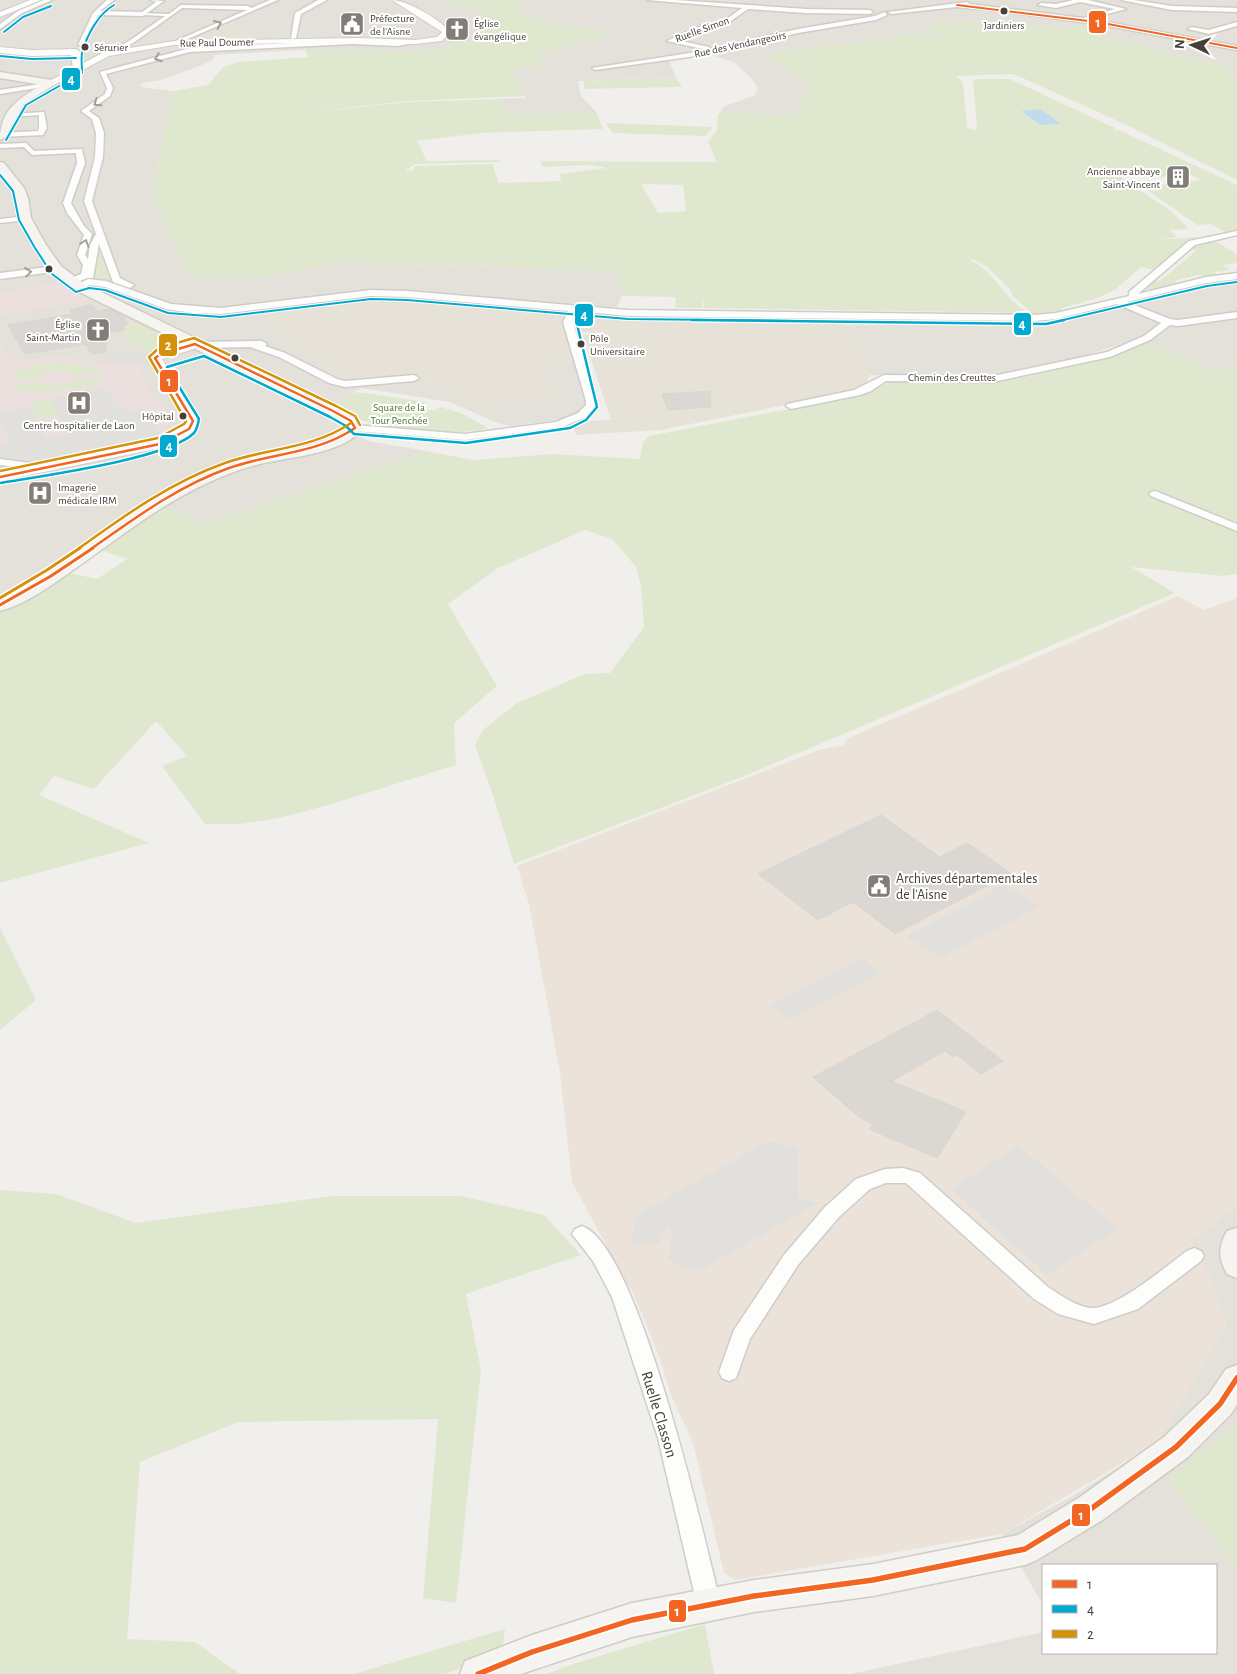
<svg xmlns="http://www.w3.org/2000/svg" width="1237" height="1674" viewBox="0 0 1237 1674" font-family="'Alegreya Sans',sans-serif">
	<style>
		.residential { fill: #e4e0da; fill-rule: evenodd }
		.commercial { fill: #ebe3d9 }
		.education { fill: #e7e2d8 }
		.medical { fill: #ebe0dd }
		.green { fill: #dfe8cf; fill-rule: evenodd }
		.parking { fill: #e2e0dd }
		.water { fill: #c1dbea }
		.building { fill: #dbd8d4; stroke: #d9d6d2 }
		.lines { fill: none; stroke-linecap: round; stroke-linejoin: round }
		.pedestrian-casing { stroke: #cfcdca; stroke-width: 3 }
		.minor-casing { stroke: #cfcdca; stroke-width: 3 }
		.tertiary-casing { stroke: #cfcdca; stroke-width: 2 }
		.secondary-casing { stroke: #cfccc4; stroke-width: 3 }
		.pedestrian { fill: #fdfdfc; fill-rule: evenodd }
		.minor { fill: #fdfdfc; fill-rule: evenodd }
		.tertiary { fill: #fdfdfc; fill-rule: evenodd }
		.secondary { fill: #f6f4f0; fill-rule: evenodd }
		.bus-1-far3-casing { stroke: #fff; stroke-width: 4 }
		.bus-1-far2-casing { stroke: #fff; stroke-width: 5 }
		.bus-1-far1-casing { stroke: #fff; stroke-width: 6 }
		.bus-1-casing { stroke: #fff; stroke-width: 9 }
		.bus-2-far1-casing { stroke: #fff; stroke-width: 4 }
		.bus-2-casing { stroke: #fff; stroke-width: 5 }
		.bus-3-far1-casing { stroke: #fff; stroke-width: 5 }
		.bus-3-casing { stroke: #fff; stroke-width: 6 }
		.bus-1-far3 { stroke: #f26522; stroke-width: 2 }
		.bus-1-far2 { stroke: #f26522; stroke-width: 2.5 }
		.bus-1-far1 { stroke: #f26522; stroke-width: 3 }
		.bus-1 { stroke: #f26522; stroke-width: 5.5 }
		.bus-2-far1 { stroke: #00a9ce; stroke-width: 2 }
		.bus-2 { stroke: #00a9ce; stroke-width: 2.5 }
		.bus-3-far1 { stroke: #d4920b; stroke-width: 2.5 }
		.bus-3 { stroke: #d4920b; stroke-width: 3 }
		.oneway { stroke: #a29e9a }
		.bus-dot { fill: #464038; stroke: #fff; stroke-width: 2 }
		.labels { text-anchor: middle; stroke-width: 4; stroke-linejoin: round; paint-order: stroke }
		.far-poi-label { font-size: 11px; fill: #464038; stroke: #fff; text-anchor: start }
		.far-bus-label { font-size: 11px; fill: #464038; stroke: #fff; text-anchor: start }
		.far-street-label { font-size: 11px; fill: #464038; stroke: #fff }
		.far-park-label { font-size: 11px; fill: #4c7231; stroke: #fff }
		.poi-label { font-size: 14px; fill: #464038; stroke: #fff; text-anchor: start }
		.near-street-label { font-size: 16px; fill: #464038; stroke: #fff }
		.line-badge { stroke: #fff; stroke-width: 2 }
		.badge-label { font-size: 14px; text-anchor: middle; font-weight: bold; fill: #fff }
	</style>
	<rect width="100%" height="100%" fill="#f1efec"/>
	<g class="residential">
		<path d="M0 0H439L480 14 486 42 470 44 460 38 445 48 392 53V51L305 50 214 55V59L202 65 161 80 142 83 140 87 173 91 152 194 265 277 342 262 617 271 622 296 617 307 567 305 562 320 587 405 575 418 510 426 495 422 450 402 362 388 350 394 325 413 368 441 426 451 203 525 163 504 149 501 0 599ZM416 297 501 305 525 312 550 311 549 315 556 318 573 361 549 363 542 371 558 397 423 383 429 382 420 376 349 382 338 379 269 325Z"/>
		<polygon points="519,0 1237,0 1237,77 1220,65 1095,34 1111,26 1084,23 1063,29 961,20 927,24 944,35 929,36 916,33 845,45 820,45 768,56 812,87 790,117 721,112 723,107 755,95 758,88 752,79 734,62 701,52 664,59 669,60 676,78 578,81 581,96 596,112 522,115 512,113 497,99 526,98 511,69 548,65 532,59 567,45 601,40 608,31 557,25 521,14"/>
		<polygon points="1237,279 1237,363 1215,370 1135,339 1079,358 993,377 870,375 852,320 1054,323 1209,283"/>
		<polygon points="1237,1207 1237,1674 851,1674 1043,1632 1043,1653 1216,1653 1216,1565 1043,1565 1043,1605 1002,1534 1074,1495 1158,1442 1210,1277 1190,1241"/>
	</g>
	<polygon class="commercial" points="1178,596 1204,610 1237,598 1237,1207 1190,1242 1210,1277 1227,1326 1158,1442 1002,1534 735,1580 724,1573 693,1443 671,1395 659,1356 632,1290 627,1284 572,1182 560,1073 529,904 517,866 819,750 844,745 846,739"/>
	<g class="education">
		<polygon points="222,23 224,23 277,25 259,34 254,40 186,40"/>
		<polygon points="395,296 502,305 525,312 550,311 550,315 560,320 573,361 549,363 551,368 543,371 559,397 484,409 422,383 428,381 427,379 421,379 419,376 349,382 338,379 269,325 259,327 260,314 360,298"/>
		<polygon points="609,316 765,318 766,321 776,321 776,319 852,320 870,375 865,385 849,392 661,430 576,435 572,422 611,420 583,335 604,334 582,332 580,326 582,322 589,319"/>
	</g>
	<g class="medical">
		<polygon points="64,280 93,299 0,316 0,293"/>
		<polygon points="0,344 12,361 58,356 119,365 141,364 143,381 172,420 152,441 0,457"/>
	</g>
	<g class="green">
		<path d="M439 0H519L521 14 557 25 608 31 602 40 567 45 533 59 550 65 513 69 526 96 407 101 303 113 409 102 497 99 512 113 522 115 596 112 603 129 481 133 417 141 427 161 500 160 499 162 415 164 405 171H412L415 166 492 164 499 183 561 181 560 174 607 168 591 165 543 167 540 161 717 162 708 142 717 130 718 115 721 112 790 117 812 87 767 56 820 45H845L916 33 929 36 943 35 926 24 961 20 1063 29 1084 23 1113 25 1095 34 1220 65 1237 77V180L1133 128 1014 74 956 76 963 82 967 128 977 130 973 80 978 79H1010L1115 128 1114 130 1121 131 1237 185V231L1225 232 1211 224 1197 225 1143 187 1202 180 1179 169 1167 170 1174 176 1147 178 1138 173 1118 175 1172 212 1189 229 1169 230 1178 237 1159 240 1195 237 1154 270 1141 267 1116 289 1097 298 1060 309 1066 313 1036 317 1013 296 1009 288 986 266 973 259 970 260C986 267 998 284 1008 296 1014 302 1021 308 1027 313L704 308 703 297 702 308H675L676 297 622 296 617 271 342 262 265 277 190 279 152 194 173 91 208 85 223 67 239 62 308 57 305 50 392 51V53L445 48 460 38 470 44 485 42 480 14ZM1041 109 1060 123V124L1040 125 1021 111ZM641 184 683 185 686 211 658 213Z"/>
		<polygon points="676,78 682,87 584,89 584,81"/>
		<polygon points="606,123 713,127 705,136 613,133"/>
		<polygon points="1213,240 1237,254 1237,263 1223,265 1230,270 1215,272 1217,275 1203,277 1199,275 1174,281 1180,284 1153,290 1145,288 1153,279 1160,281 1196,251 1189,249"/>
		<polygon points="97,244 100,244 108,273 112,279 94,278"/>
		<polygon points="139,323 175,345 153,351 130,346 118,330 124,330 122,326"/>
		<polygon points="1144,342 1215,370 1237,363 1237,574 1223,576 1131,567 1175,593 742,777 514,864 493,795 475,745 483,730 517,703 585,674 610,673 644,627 641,586 636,567 612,539 585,530 498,568 448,604 497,686 454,723 456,765 325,806 279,818 241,824 205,824 162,766 187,756 156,721 94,789 54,776 39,795 149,843 0,883 0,612 19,604 70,573 97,579 127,559 100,550 163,504 203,525 426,451 473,460 553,454 640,459 643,442 649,436 867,394 891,381 996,381 1115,356"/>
		<polygon points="64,363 101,368 103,373 75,375 69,372 58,371 46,373 39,378 15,380 16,371 35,365"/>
		<path d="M102 377C95 392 29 394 13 391L14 384 38 382 45 385H56L68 383 75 379Z"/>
		<path d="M357 392 427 402 417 407 434 411 440 407 461 413 488 428C467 436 396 430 373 424 359 420 346 413 334 407L350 394Z"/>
		<polygon points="50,399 58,416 38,419 29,403"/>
		<polygon points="0,928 36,1000 0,1030"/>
		<polygon points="0,1190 56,1194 136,1223 331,1196 461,1196 544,1215 581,1255 466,1294 481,1370 456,1603 423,1598 438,1419 238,1422 140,1462 127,1639 195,1642 240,1674 0,1674"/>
		<polygon points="1237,1422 1237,1569 1168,1480"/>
		<polygon points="705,1624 714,1674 546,1674 573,1664"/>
		<polygon points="505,1629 502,1652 445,1674 354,1674"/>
	</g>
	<g class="parking">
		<polygon points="74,49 68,65 18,67 21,60 28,60 29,58 22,58 24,54"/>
		<polygon points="139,351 150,354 146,363 119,365 97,359"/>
		<polygon points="105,388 125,411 141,408 162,432 152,441 60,462 0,457 0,443 11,442 0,419 0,412 29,407 44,437 67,433 50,399"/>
		<polygon points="1005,884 1039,907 943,957 917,944 906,936"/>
		<polygon points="863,958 881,973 790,1020 770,1005"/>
		<polygon points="769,1141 797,1147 799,1199 820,1202 699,1271 679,1266 668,1258 672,1236 668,1225 659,1244 630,1244 637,1214"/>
		<polygon points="1018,1145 1118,1229 1047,1275 951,1189"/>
	</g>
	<polygon class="water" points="1041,109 1061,124 1040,125 1021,111"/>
	<g class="building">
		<polygon points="90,305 93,306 97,311 110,309 120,314 128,324 122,326 125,330 108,333 105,352 92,354 85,344 25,354 8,325 73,314 70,310"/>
		<polygon points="710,391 711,407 668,410 662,394"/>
		<polygon points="881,815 940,857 967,843 1011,873 895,934 853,902 818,920 758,874"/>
		<polygon points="937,1010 1003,1061 981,1074 957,1055 953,1057 945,1051 892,1081 966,1112 937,1158 869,1129 873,1124 859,1117 813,1077"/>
	</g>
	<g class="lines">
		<defs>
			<polygon id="pedestrian" points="181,5 185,6 133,43 109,55 105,54 129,41 165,16 143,15 141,13 169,14"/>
			<g id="minor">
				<polygon points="44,0 52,0 22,13 0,29 0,24 18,11"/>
				<polygon points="107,0 114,0 100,11 142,12 156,2 150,0 164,1 143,16 98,15 83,44 78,45 93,13"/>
				<polygon points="270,0 278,0 176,44 171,43 247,10 183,8 181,5 248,6 251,8"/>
				<polygon points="318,0 327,0 301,14 296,38 291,39 295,13"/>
				<polygon points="647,0 675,0 806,9 870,10 873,12 870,14 806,13 748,9 728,23 699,30 677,40 709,47 709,49 707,50 667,41 695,28 724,21 742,8"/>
				<polygon points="1073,0 1088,0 1126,9 1089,19 1237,46 1237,50 1097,24 992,10 957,7 891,14 888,12 967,2 970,4 1083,18 1115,9 1080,2 1056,8 1038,5 1041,3 1056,4"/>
				<polygon points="1121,0 1134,0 1172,6 1237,8 1237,12 1172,10"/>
				<polygon points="885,12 887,15 876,20 798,33 703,55 595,70 592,68 703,51 798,29 875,16"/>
				<polygon points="1237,22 1237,26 1209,34 1188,29 1191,27 1209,30"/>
				<polygon points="353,40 398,42 415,40 418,42 398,46 353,44 190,52 106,74 113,88 110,96 89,111 99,118 104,133 103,157 92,201 120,278 134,285 130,288 113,282 99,244 93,278 87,278 75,283 69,283 69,279 81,274 83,265 77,255 84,235 67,213 63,203 77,163 76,153 32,155 24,147 0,148 0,144 26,143 34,151 82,149 85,163 71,203 84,226 92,234 85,255 88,259 90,245 96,234 84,201 95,157 96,133 92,119 81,111 105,94 107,88 100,72 190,48"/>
				<polygon points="47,83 49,84 49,86 0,94 0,90"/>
				<polygon points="44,112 47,128 43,135 0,137 0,133 38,131 39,128 39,115 12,117 10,116 10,114"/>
				<polygon points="25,216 29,218 28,220 0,223 0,219"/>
				<polygon points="1237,231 1237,235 1195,245 1138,294 1206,277 1237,273 1237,279 1206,283 1127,302 1170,319 1178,320 1237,312 1237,318 1178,326 1170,325 1150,340 1110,357 993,382 886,381 871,391 860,395 791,409 786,406 787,404 854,390 884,375 993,376 1107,352 1144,336 1161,323 1117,304 1056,319 1034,321 628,316 577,311 573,322 596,401 596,406 586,417 562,427 465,440 355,431 350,428 355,425 465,434 556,422 578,413 586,405 586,401 563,322 568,311 407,297 371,296 221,314 193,313 166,309 105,287 89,285 78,289 74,286 88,279 106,281 171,304 221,308 371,290 407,291 628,310 1034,315 1056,313 1129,296 1129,292 1189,241"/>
				<polygon points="56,266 59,267 59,271 0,279 0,273"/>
				<polygon points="262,341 267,344 265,346 285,353 337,379 345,381 414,375 419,378 414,381 345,387 329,383 279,357 250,347 197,348 192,345 197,342"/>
				<polygon points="0,459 31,463 37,471 32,474 28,473 24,468 0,465"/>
				<polygon points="1155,491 1237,524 1237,531 1151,496 1149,494 1151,492"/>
				<path d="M903 1168 920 1173 1048 1287C1060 1295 1080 1309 1094 1308 1120 1306 1165 1267 1187 1251L1194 1248 1201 1251 1204 1256 1201 1261 1138 1309 1094 1324 1058 1314 1034 1299 906 1183H886L870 1189 839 1217 798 1265 750 1339 736 1378 729 1381 722 1378 719 1372 734 1330 784 1255 825 1207 856 1179 885 1169Z"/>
				<path d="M582 1226C639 1245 705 1542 721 1605L717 1613 709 1616 701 1613 697 1605 658 1438 612 1297 593 1261 572 1234 575 1229Z"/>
			</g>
			<g id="tertiary">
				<polygon points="30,0 41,0 0,17 0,12"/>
				<path d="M392 0C407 0 441 20 450 32L442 41 415 44 358 42 174 45 109 56 52 86 49 85V81L73 69 71 55 32 56 0 53V47L32 50 76 49 80 52V65L104 52 174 41 358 38 415 40 437 37 442 32Z"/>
				<polygon points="195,340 201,344 200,347 162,359 200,421 194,432 165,447 0,481 0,473 155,441 183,426 186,421 149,358 156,351"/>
			</g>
			<g id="secondary">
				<path d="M0 72 52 80 57 83 24 104 5 137 0 140C0 110 19 98 42 85L0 78Z"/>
				<path d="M0 162 4 163 24 188 28 198 31 218 46 245 61 266 83 283 338 408 357 418 363 428C345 453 292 457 264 463 250 466 235 471 221 477 167 499 123 535 76 568 53 584 27 604 0 611V598C63 566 116 516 179 484 202 471 228 462 253 456 285 449 320 448 347 427L345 424 328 414 73 289 51 272 34 245 19 218 16 198 12 189 0 173Z"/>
				<path d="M1237 1228V1278L1227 1274C1218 1258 1218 1247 1227 1231Z"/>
				<polygon points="1237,1365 1237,1405 1231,1414 1188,1457 1104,1519 1037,1560 1025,1565 873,1596 754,1612 632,1637 521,1674 460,1674 465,1661 532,1635 632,1603 754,1580 873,1564 1018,1535 1080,1497 1164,1437 1209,1394 1226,1369"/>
			</g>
		</defs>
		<use href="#pedestrian" class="pedestrian-casing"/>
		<use href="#minor" class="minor-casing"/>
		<use href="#tertiary" class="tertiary-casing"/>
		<use href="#secondary" class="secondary-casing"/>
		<use href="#pedestrian" class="pedestrian"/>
		<use href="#minor" class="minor"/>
		<use href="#tertiary" class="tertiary"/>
		<use href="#secondary" class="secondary"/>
		<defs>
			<polyline id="bus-1-far3" points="957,5 1097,22 1237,48"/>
			<g id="bus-1-far2">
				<polyline points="0,477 160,444 189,429 193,421 155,358 161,354 195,344 333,411 351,421 355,428"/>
				<path d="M91 549C135 518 178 486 229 468 271 453 317 454 355 428"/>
			</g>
			<polyline id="bus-1-far1" points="0,605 51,576 93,548"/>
			<polyline id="bus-1" points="478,1674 532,1652 632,1620 754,1596 873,1580 1025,1549 1092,1508 1176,1447 1220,1404 1237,1378"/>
			<g id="bus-2-far1">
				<polyline points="4,32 23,17 51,6"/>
				<polyline points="0,56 32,59 76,58"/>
				<path d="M6 140 26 105 82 73C82 67 81 59 82 53 87 35 98 14 114 5"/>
				<polyline points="0,175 13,191 19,220 35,248 52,274 76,292 89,288 105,290 168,313 221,317 371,299 407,300 628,319 796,321"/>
				<polyline points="575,321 579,311"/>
				<polyline points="1059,321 1207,286 1237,282"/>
			</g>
			<g id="bus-2">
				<polyline points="692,320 1046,324 1064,320"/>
				<path d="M1 483C41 476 168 459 194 433 197 430 198 424 199 419L167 367 204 356 330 417 346 426 354 434 466 443 570 428 586 420 597 407 576 320"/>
			</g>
			<g id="bus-3-far1">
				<polyline points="0,471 158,438 184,424 186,421 149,357 159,348 194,338 336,406 355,416 360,425"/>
				<path d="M78 549C124 516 171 482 225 463 267 448 313 449 351 423"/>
			</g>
			<polyline id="bus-3" points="0,598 47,570 80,548"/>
		</defs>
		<use href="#bus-1-far3" class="bus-1-far3-casing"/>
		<use href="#bus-1-far2" class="bus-1-far2-casing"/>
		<use href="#bus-1-far1" class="bus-1-far1-casing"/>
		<use href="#bus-1" class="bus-1-casing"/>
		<use href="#bus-2-far1" class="bus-2-far1-casing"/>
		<use href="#bus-2" class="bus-2-casing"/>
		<use href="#bus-3-far1" class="bus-3-far1-casing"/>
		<use href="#bus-3" class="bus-3-casing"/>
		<use href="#bus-1-far3" class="bus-1-far3"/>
		<use href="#bus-1-far2" class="bus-1-far2"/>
		<use href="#bus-1-far1" class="bus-1-far1"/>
		<use href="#bus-1" class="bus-1"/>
		<use href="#bus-2-far1" class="bus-2-far1"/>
		<use href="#bus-2" class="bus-2"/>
		<use href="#bus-3-far1" class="bus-3-far1"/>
		<use href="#bus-3" class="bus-3"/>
	</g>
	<defs><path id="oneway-chevron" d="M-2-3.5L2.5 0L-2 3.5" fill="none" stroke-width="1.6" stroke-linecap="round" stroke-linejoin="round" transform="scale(1.25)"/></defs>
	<g class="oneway">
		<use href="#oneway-chevron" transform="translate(218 24) rotate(-25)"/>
		<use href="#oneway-chevron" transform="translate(158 58) rotate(160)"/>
		<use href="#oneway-chevron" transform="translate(97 103) rotate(145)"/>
		<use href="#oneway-chevron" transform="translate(85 243) rotate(-72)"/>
		<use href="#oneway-chevron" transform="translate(28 272) rotate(-7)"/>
	</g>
	<defs>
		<symbol id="civic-square" viewBox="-11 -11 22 22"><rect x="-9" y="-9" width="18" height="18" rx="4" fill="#827d77" stroke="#fff"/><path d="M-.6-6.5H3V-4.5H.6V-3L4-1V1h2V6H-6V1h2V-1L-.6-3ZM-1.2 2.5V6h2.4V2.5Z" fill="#fff"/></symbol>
		<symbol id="church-square" viewBox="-11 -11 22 22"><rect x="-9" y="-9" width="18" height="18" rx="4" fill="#827d77" stroke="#fff"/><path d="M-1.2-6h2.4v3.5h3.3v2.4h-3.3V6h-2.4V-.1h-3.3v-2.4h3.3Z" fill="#fff"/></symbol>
		<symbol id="building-square" viewBox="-11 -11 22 22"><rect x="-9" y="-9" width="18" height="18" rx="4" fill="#827d77" stroke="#fff"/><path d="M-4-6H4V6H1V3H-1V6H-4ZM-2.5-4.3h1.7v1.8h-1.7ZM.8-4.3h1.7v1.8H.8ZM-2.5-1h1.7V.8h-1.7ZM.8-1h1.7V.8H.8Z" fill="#fff"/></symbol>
		<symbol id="hospital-square" viewBox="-11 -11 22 22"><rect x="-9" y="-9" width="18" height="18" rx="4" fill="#827d77" stroke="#fff"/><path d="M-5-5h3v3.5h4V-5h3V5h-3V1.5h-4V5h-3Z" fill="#fff"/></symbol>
	</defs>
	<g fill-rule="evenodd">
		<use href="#civic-square" x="338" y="10" width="28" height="28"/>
		<use href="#church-square" x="443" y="15" width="28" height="28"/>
		<use href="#building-square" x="1164" y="163" width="28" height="28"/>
		<use href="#church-square" x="84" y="316" width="28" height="28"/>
		<use href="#hospital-square" x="65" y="389" width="28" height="28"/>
		<use href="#hospital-square" x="26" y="479" width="28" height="28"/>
		<use href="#civic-square" x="865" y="872" width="28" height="28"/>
	</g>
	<g class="bus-dot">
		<circle cx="1004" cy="11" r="4.5"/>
		<circle cx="85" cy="47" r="4.5"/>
		<circle cx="49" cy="269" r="4.5"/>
		<circle cx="581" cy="344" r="4.5"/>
		<circle cx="235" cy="358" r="4.5"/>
		<circle cx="183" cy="416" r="4.5"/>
	</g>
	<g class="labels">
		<g class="far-poi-label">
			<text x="370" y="22">Préfecture<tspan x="370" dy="13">de l'Aisne</tspan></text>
			<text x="474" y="27">Église<tspan x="474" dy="13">évangélique</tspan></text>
			<text x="1160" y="175" text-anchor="end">Ancienne abbaye<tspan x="1160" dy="13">Saint-Vincent</tspan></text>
			<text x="80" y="328" text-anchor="end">Église<tspan x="80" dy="13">Saint-Martin</tspan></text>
			<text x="79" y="429" text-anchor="middle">Centre hospitalier de Laon</text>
			<text x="58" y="491">Imagerie<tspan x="58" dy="13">médicale IRM</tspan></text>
		</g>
		<g class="far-bus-label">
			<text x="1004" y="29" text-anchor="middle">Jardiniers</text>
			<text x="94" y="51">Sérurier</text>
			<text x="590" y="342">Pôle<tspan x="590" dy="13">Universitaire</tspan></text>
			<text x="174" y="420" text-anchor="end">Hôpital</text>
		</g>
		<g class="far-street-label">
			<text transform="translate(702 29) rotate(-20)" y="4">Ruelle Simon</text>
			<text transform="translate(217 42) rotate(-1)" y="4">Rue Paul Doumer</text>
			<text transform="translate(740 44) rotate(-12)" y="4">Rue des Vendangeoirs</text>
			<text x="952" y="381">Chemin des Creuttes</text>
		</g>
		<g class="far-park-label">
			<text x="399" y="411">Square de la<tspan x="399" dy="13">Tour Penchée</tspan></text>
		</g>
		<g class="poi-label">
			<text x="896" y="883">Archives départementales<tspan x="896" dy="16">de l'Aisne</tspan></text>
		</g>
		<g class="near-street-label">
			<text transform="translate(660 1414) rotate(73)" y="6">Ruelle Classon</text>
		</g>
	</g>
	<g class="line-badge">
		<rect x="1088" y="10" width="19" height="24" rx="5" fill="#f26522"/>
		<rect x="61" y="67" width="20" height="24" rx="5" fill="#00a9ce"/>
		<rect x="574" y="303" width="20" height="24" rx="5" fill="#00a9ce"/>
		<rect x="1013" y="312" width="19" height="24" rx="5" fill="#00a9ce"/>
		<rect x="158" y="333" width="20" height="24" rx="5" fill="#d4920b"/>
		<rect x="159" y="369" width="20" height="24" rx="5" fill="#f26522"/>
		<rect x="159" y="434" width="19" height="24" rx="5" fill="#00a9ce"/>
		<rect x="1071" y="1503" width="20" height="24" rx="5" fill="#f26522"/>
		<rect x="668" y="1599" width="19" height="24" rx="5" fill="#f26522"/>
	</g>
	<g class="badge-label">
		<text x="1098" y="27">1</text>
		<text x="71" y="84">4</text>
		<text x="584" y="320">4</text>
		<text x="1022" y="329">4</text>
		<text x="168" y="350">2</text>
		<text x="169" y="386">1</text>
		<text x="169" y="451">4</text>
		<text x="1081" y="1520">1</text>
		<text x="677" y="1616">1</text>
	</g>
	<rect x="1042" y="1564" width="175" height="90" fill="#ffffff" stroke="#b5b3af"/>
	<rect x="1052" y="1580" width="25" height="8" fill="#f26522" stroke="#b5b3af"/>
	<text x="1087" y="1589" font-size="15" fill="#464038">1</text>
	<rect x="1052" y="1605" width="25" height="8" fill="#00a9ce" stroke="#b5b3af"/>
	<text x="1087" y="1614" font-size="15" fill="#464038">4</text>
	<rect x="1052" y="1630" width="25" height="8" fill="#d4920b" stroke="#b5b3af"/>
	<text x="1087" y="1639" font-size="15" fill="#464038">2</text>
	<g transform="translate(1192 45) rotate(274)" stroke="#ffffff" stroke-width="4" paint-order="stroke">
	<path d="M0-4L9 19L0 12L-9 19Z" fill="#464038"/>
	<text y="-8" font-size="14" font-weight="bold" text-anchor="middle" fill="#464038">N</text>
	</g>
</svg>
